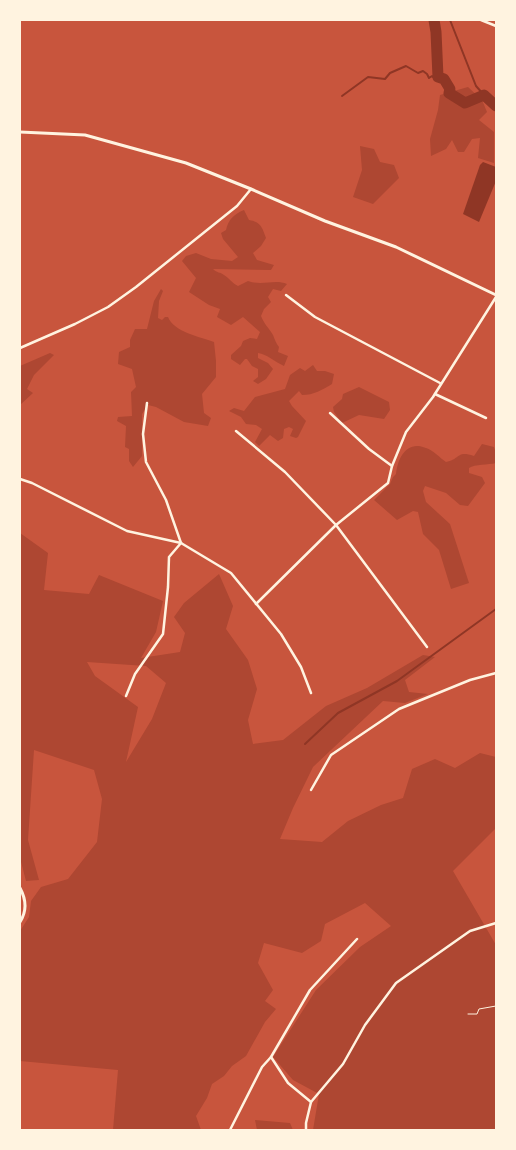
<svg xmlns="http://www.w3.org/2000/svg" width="516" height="1150" viewBox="0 0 516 1150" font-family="Lato,sans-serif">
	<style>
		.green { fill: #ae4732; fill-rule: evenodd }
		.water { fill: #8f3625 }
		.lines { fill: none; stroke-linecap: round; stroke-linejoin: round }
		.stream { stroke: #8f3625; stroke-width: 2 }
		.river { stroke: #8f3625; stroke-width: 11 }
		.path { stroke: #fff3e0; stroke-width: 1 }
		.minor { stroke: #fff3e0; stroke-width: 2.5 }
		.tertiary { stroke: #fff3e0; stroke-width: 3 }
	</style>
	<rect width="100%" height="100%" fill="#c8553d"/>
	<g class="green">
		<polygon points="468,87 482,100 487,112 479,120 494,132 494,163 478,158 480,138 472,139 464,152 458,152 452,140 446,149 431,156 430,139 438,110 440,95"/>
		<polygon points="360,146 374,149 380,162 394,165 399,178 373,204 353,197 362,170"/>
		<path d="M244 210 249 220C261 222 262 227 266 238L261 246 253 253 257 260 274 265 271 270 213 269C217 273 220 272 224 275 229 278 232 283 238 286L248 281C262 286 275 279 287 284L281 291 273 289 268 297 271 302 264 309 261 316C264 324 269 328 273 335 275 340 276 343 279 347L278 352 288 356 284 366C275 362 267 354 258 353V358L268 363 273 369 266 379 258 384 253 381 258 377V369L252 366 247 359H245L240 365 231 359V355L241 346 243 341 250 338 257 339 260 332 243 317 231 325 217 317 220 309 209 305 189 292 196 278 182 261 186 256 196 253 211 259 232 261 238 257 223 239 221 233 226 230C228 220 234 214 244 210Z"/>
		<path d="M161 289 163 291 159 301 158 318 162 320 165 317H168C174 332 200 337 214 342L216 361V377L202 394 204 413 211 418 208 426 184 422 156 407 148 405 142 414V456L133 467 129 461V449L125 447 126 426 117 421 118 417 132 416 131 392 136 387 132 369 118 364 119 352 130 347V340L135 329H147L154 301Z"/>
		<polygon points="50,353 54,355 34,375 27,389 33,393 20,405 20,366"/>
		<path d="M313 365 317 371H325L334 374 332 384C322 390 314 395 302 395L299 391 289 401 292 406 306 421 298 437 296 438 290 436 293 429 289 427 284 429 283 438 278 441 270 435 259 446 255 442 262 429 256 425 246 424 241 417 229 411 234 408 244 411 255 397 285 389 290 375 300 368 305 371Z"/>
		<polygon points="359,387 389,402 390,410 384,419 359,415 342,423 334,412 333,407 342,399 343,394"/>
		<path d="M482 444 494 447 496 453V463C488 465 475 464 469 468V473L482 477 485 483 468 506 460 505 446 493 425 486 423 491 426 502 450 524 469 583 451 589 439 550 423 534 418 512 413 511 397 520 374 500 390 484 393 477 396 474C398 457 407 440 426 448 433 450 440 458 446 462 461 459 456 450 474 456Z"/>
		<path d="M20 533 48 553 44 590 89 594 99 575 163 601 156 632 141 658 180 652 185 633 174 617 184 603 219 574 233 606 226 629 248 660 257 689 248 720 253 744 283 740 326 706 367 688 423 655 435 657 405 680 409 692 428 694 405 703 383 701 313 767 293 808 280 839 322 842 348 821 381 805 403 798 412 769 435 759 455 768 480 753 496 757V828L453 871 496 945V1130H313L319 1094 293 1080 273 1057 316 990 360 947 391 926 365 903 325 924 321 941 302 953 264 943 258 963 273 990 265 1001 276 1009 265 1022 246 1056 232 1066 224 1076 212 1084 207 1098 196 1116 201 1130H113L118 1070 20 1061V931L29 917 31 901 41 887 68 879 97 842 102 799 94 770 34 750 28 840 39 880 26 881 20 858ZM87 662 146 666 166 683 152 719 126 762 138 707 95 676Z"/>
		<polygon points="255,1120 290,1123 293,1130 257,1130"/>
	</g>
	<polygon class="water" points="483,162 496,167 496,181 479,222 463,214 480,165"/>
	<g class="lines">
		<g class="stream">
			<polyline points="450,20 476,86 484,95"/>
			<polyline points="342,96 368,77 385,79 390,73 406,66 418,73 423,71 427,74 429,78 432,76 436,80 438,77"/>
			<polyline points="305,744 338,713 397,681 496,609"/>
		</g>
		<polyline class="river" points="434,20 436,32 438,77 444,79 450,89 449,93 465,103 484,95 496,106"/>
		<polyline class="path" points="468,1014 477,1014 479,1009 496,1006"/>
		<g class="minor">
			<polyline points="481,20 496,26"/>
			<polyline points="286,295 315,317 440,383"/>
			<polyline points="20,348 75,324 108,307 136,287 237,206 251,189"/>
			<polyline points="435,394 486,418"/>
			<polyline points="147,403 143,434 146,462 166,500 181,543"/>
			<polyline points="330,413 369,449 392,466"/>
			<polyline points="236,431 285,472 336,525 427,647"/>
			<polyline points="20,479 32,483 127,531 181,543 231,573 281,634 301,667 311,693"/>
			<polyline points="256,604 336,525 388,483 392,466 406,432 433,397 496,297"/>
			<polyline points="126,696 135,674 163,634 168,587 169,557 181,543"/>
			<polyline points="311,790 331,755 399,709 470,680 496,673"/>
			<polyline points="271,1057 288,1083 311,1102 306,1123 306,1130"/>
			<polyline points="311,1102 343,1064 365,1025 396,983 470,931 496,923"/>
			<polyline points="230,1130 262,1067 271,1057 310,990 357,939"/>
		</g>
		<g class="tertiary">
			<polyline points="20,132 85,135 186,163 251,189 325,221 396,247 496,295"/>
			<path d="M20 888C26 899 27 911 20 922"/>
		</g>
	</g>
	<rect width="516" height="1150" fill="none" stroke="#fff3e0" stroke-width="42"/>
</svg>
